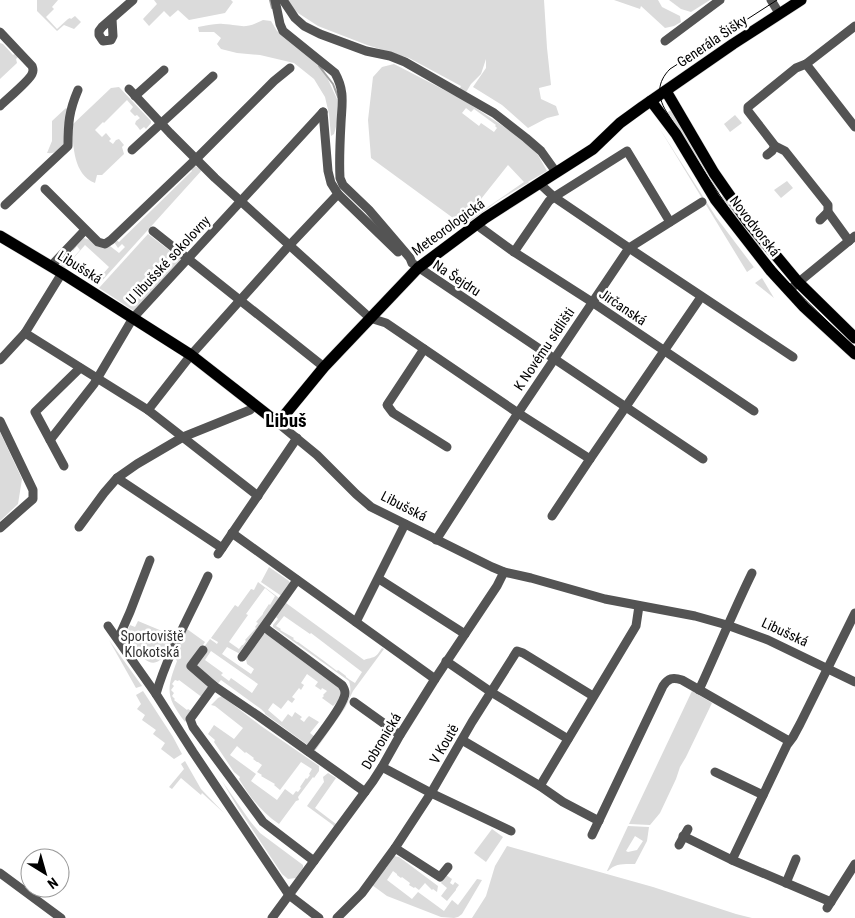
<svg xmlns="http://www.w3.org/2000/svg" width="855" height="918" viewBox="0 0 855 918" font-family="'Roboto Condensed',sans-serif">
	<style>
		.green { fill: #dbdbdb; fill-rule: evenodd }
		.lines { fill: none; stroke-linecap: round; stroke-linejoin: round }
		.stream { stroke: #a2a2a2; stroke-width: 2 }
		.major-casing { stroke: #dbdbdb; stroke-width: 12 }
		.minor { stroke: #545454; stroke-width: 9 }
		.major { stroke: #000; stroke-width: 11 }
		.tram { stroke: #000; stroke-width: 1 }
		.labels { text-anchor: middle; stroke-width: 5; stroke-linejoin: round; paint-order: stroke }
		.street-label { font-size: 14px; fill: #000; stroke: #fff }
		.park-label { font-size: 14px; fill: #323232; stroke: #fff }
		.district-label { font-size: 19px; font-weight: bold; fill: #000; stroke: #fff }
	</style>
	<rect width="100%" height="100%" fill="#fff"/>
	<g class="green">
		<polygon points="37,0 58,0 52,7 54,9 46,17 57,29 68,19 70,18 71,19 75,16 81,22 74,29 64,25 57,31 37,11"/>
		<polygon points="154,0 231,0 233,2 225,13 189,20 178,10 170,17 164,11 149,26 143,19 157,4"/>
		<path d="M286 0H544L547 48 551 85 539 88 541 99 556 106 559 115 547 118 528 128 502 105 473 87 486 68V59L481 74 471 84 462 99 524 140 538 155 547 171 528 182 529 183 526 184 496 202 464 226 371 158 368 120 373 77 382 67 394 64 456 96 461 86 409 58 367 45 318 26 298 13 289 5ZM466 108 471 112 474 109 496 125 495 126 497 128 494 132 481 123 479 126 462 113ZM508 165 524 182 482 211 477 204Z"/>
		<polygon points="614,0 658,0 662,7 680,16 681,22 674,26 665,28 641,6 640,9"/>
		<polygon points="669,0 710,0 691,12 681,9"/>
		<path d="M263 20 271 21 277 31 319 60 337 99V123L334 134 331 136 329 114 325 97 314 79 294 63 260 55 237 53 221 49 217 44 221 38 214 32H199L198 27C206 26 215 23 223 24 243 25 243 30 263 20Z"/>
		<polygon points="0,43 3,44 13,55 16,53 19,56 16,59 17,63 0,79"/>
		<path d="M119 87 151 121V123L146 129 144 127 140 130 137 126 135 124 136 121 140 118 137 115 135 116 130 111 133 107 127 100 104 123 103 122 95 130 102 137 106 133 111 139 109 141 113 144 116 140 119 139 124 145 122 147 124 154 102 175H97L95 183C73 175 73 144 72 125L111 88Z"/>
		<path d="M66 108 68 110 65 145C60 150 55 154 47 153L52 141V121Z"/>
		<polygon points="672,109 724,190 715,196 664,115"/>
		<polygon points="735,115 742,123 730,132 724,124"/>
		<polygon points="658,126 716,217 756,270 754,267 747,272"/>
		<path d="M195 166 202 170 99 284 96 282 109 267 85 245 64 269 61 267C60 260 64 257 68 253H70L69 256 72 259 80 250 77 246 73 251 72 249 79 240 84 238 110 246 119 253 125 247 122 244 118 248 114 242 115 239 119 242 192 171 190 168Z"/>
		<polygon points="787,181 793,188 781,198 774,190"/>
		<polygon points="726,194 764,247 759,251 718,199"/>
		<polygon points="148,234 182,260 134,311 99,288"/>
		<polygon points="762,278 774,298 755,283"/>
		<polygon points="0,432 22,479 18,504 0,521"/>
		<polygon points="269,567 289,581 290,583 281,595 280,595 261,582"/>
		<path d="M258 582 279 598 239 653 240 654 227 647 222 654 251 674 254 669 247 664 246 659 264 634H267L339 686 342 693 340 699 333 706 322 698 324 696 323 695 327 691 322 688 321 690 315 686 318 682 307 674 301 683 304 685 301 690 299 688 292 697 295 699 292 703 288 700 281 709 273 703 268 710 282 722 288 714 292 717 295 712 302 717 300 719 304 722 307 718 309 716 319 722 310 733 315 737 309 746 265 714V713L261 709 221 680 209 694 208 693 185 722C166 697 166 690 177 661L174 657 187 629 205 642 203 645 204 647 210 639 217 644 218 642 211 638 235 605 238 607 251 589 254 590ZM265 588 275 596 270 605 269 604 263 613V614L256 622 258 623 255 627 256 628 245 640 246 641 243 645H242L239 649 229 642 248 615 246 614ZM211 651 258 684 252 693 231 678 229 681 221 675 223 673 205 660ZM175 680 178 681 179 680 203 698 193 712 188 709 187 710 174 700 175 699 172 696 174 693 171 690 174 686 172 684Z"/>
		<path d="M286 603 364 660C375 656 374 660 382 648L384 649 353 691 345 708 315 751 314 749 348 700C351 693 351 688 349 681L273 627V625L278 619 276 617ZM284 616 310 634 311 633 362 672 355 683 350 680 346 677V676L338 670 337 671 324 661 298 642H297L293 639 294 638 280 630 281 629 276 626Z"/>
		<path d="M138 621 174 636C170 642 165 657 160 660 146 671 134 645 127 635V631L130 625 135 627Z"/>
		<polygon points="109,640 142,686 136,688"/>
		<polygon points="143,691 173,737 182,754 174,759 161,749 165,743 153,734 156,730 142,720 145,715 137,709 141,704 136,695"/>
		<polygon points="692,691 712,703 686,757 680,767 676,779 660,813 650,825 629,824"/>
		<path d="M222 696 261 726 319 766V771L314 778 313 777 298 797 299 800 296 801 279 824C261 812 250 797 239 779L240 777 234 772 214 742 215 740 208 734 214 725 234 739 243 728 215 706 211 705 218 698ZM237 746 245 753 246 752 254 758 253 759 257 762H258L262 765 257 772 262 775 261 776 275 784 274 785 280 790 301 762 312 769 309 774 310 775 307 779 306 778 300 787 301 788 298 792 296 791 293 795 285 789 277 800 251 781 256 774 230 755Z"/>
		<polygon points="185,761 201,789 224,813 202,793 201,795 181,778 172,789 169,787 184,769 181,764"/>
		<polygon points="328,773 336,778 315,808 336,824 334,827 333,825 307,806 324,782 323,777"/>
		<polygon points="222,781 250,821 260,833 303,865 303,868 296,878 288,879 282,874 238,808"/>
		<path d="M628 826 649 827 647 841 635 864C625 864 615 863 608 871H607ZM635 836 643 841 637 850 628 852 626 851Z"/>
		<polygon points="492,829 503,837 486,862 474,853"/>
		<polygon points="507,846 653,887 736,914 752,918 472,918 486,896 495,866"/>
		<polygon points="394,856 399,857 438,886 437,892 433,889 432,890 425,883 419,890 415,887 414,888 409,885 410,883 402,877 401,878 397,875 397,874 393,871 387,880 412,899 418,892 444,911 452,900 458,905 477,879 482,880 462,914 458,917 454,918 441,917 387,896 372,885 384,867 386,868"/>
		<polygon points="446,875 452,879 450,883 453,885 455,882 459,885 456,889 456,890 447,901 441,896 447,888 441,883"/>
	</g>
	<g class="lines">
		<g class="stream">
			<polyline points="270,0 272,8"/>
			<polyline points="319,66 333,84 338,97"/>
		</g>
		<defs>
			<g id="major">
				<polyline points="666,91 714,173 748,222 798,282 855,338"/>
				<polyline points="651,101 676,134 715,199 771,271 804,307 855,354"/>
				<polyline points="0,236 62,273 191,355 278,423 324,367 418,268 485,218 593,149 620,123 642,107 733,44 801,0"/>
			</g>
		</defs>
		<use href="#major" class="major-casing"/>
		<g class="minor">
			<path d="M275 0 280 24 283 31 335 73C345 91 342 103 341 123 340 141 339 160 340 178L343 185 369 210 410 258 412 263 703 459"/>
			<polyline points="283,0 295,18 304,26 320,34 366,51 390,56 405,62 494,113 526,138 541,151 556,172"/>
			<polyline points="771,0 779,13"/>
			<polyline points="112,19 113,36 111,40 103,41 99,35 99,31 102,27 133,0"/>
			<path d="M0 32 32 66C33 69 34 70 32 74 30 80 6 100 0 106"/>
			<polyline points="665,41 720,0"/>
			<polyline points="806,64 855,127"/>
			<polyline points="129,89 170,133 215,178 370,318 386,323 518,413 590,459"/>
			<polyline points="135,96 164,70"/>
			<polyline points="323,112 328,171 331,183 338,194 398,252"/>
			<polyline points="132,150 213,76"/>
			<polyline points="767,155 772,151 775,146"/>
			<polyline points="539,183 554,197 629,248 793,357"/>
			<polyline points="45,189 98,242 105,244 111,240 196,159 274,81 290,68"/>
			<path d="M5 205 68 146C68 123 69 111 78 90"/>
			<polyline points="820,220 828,212"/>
			<polyline points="477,224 481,228 514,252 592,302 754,411"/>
			<polyline points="153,231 324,367"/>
			<polyline points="849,241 828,212 828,205 785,151 775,146 748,111 748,107 796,68 806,64 855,26"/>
			<polyline points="514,252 549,201 554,197 627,151 670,222"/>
			<polyline points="51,266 85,230"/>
			<polyline points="794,286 855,236"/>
			<polyline points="25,333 148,410 258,496"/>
			<polyline points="424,349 387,405 393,413 447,447"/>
			<polyline points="0,360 25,333 62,273"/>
			<polyline points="148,410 191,355 286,249 338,194"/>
			<polyline points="0,421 33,490 33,499 0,528"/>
			<polyline points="278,423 317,455 356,494 371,507 492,567 504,572 531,578 605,599 695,616 727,625 768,640 855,682"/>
			<polyline points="50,440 94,384 133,318 323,112"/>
			<polyline points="64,466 35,412 80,368"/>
			<polyline points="117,478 222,548"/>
			<polyline points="552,516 590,459 701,297"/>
			<polyline points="79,527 104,493 117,478 137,464 183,437 250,410 255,405"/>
			<polyline points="232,533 435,679"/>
			<polyline points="436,540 518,413 629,248 702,202"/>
			<polyline points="218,554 297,438"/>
			<polyline points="379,579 465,634"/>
			<polyline points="356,622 405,524"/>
			<polyline points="108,626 156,694 193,752 289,895 319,918"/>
			<path d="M264 627 342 685C344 688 345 690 345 693 345 704 316 740 308 751"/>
			<polyline points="118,639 130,612 150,560"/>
			<polyline points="203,650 191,666 214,686 257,715 365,792"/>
			<polyline points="242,657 297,580"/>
			<polyline points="446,661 491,692 568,739"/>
			<polyline points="214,686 190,719 193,727 263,822 314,861"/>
			<path d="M699 690C717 651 733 612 752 573"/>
			<path d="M156 694C168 653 190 615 208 576"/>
			<polyline points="354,702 400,735"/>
			<polyline points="462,740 540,786 563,802 599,821"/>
			<polyline points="382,767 431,793 511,831"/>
			<polyline points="715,772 763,795"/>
			<polyline points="540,786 636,626 639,606"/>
			<path d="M592 835 663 686C668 678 673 677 682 680L789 741"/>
			<polyline points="683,836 732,860 831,902"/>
			<polyline points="679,845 688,829"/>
			<polyline points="395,848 440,877 448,867"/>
			<polyline points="732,860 787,745 793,737 800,724 855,613"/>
			<polyline points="0,873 61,918"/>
			<polyline points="786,883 796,859"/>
			<polyline points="827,908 855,864"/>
			<polyline points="272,918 373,781 382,767 400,735 435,679 497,586 504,572"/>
			<polyline points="337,918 362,893 395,848 431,793 472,722 517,651 523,653 593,696"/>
		</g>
		<use href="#major" class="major"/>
		<path class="tram" d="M777 0 670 69C657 82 657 96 666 111 696 158 724 206 760 250 788 285 822 316 855 348"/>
	</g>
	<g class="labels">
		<g class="street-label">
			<text transform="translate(712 41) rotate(-34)" y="5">Generála Šišky</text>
			<text transform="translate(755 226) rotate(52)" y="5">Novodvorská</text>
			<text transform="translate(448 227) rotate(-36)" y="5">Meteorologická</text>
			<text transform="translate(168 260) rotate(-47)" y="5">U libušské sokolovny</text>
			<text transform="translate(80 267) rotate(32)" y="5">Libušská</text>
			<text transform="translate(457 278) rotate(33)" y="5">Na Šejdru</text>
			<text transform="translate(623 307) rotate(34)" y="5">Jirčanská</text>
			<text transform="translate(544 349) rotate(-56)" y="5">K Novému sídlišti</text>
			<text transform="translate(404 506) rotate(27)" y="5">Libušská</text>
			<text transform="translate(785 632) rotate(25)" y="5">Libušská</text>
			<text transform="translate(381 741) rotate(-59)" y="5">Dobronická</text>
			<text transform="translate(444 744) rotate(-60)" y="5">V Koutě</text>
		</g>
		<g class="park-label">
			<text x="152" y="641">Sportoviště<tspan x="152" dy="16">Klokotská</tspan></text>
		</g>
		<g class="district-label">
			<text x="286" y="427">Libuš</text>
		</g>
	</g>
	<g transform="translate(45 873) rotate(143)"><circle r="24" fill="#ffffff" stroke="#999999"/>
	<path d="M0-4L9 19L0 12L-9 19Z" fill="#000000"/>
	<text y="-8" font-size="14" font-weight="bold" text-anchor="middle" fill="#000000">N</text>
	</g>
</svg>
